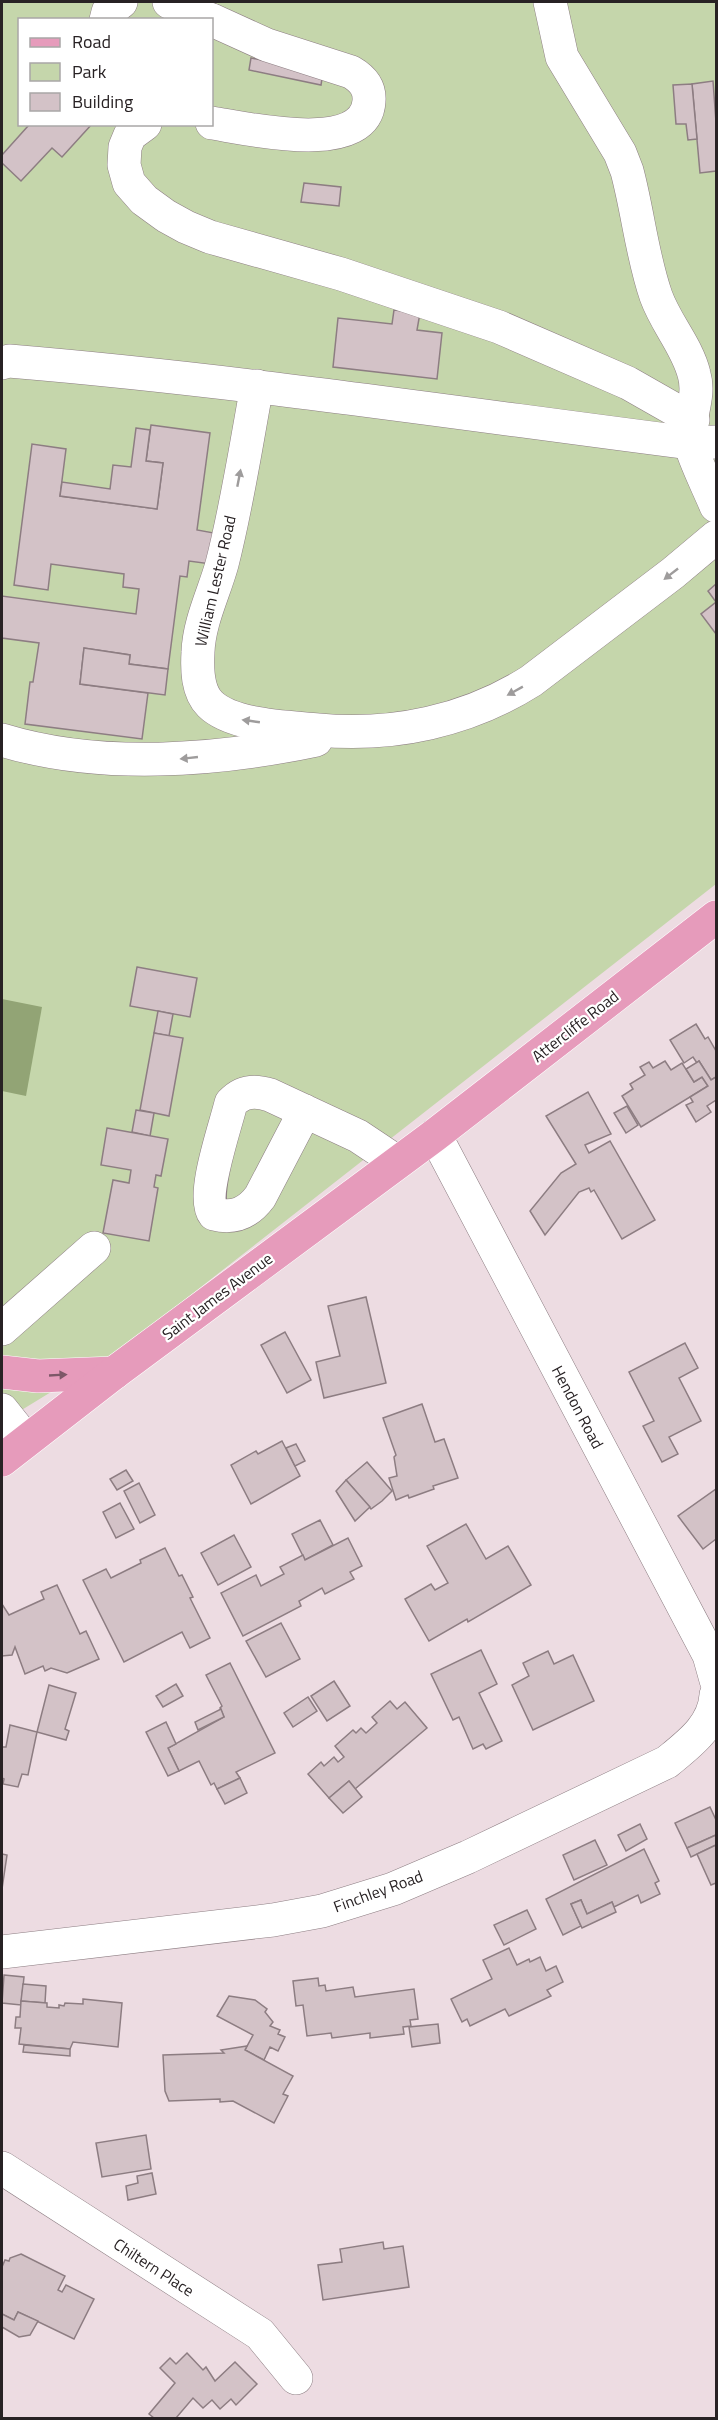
<svg xmlns="http://www.w3.org/2000/svg" width="718" height="2420" viewBox="0 0 718 2420" font-family="'Titillium Web',sans-serif">
	<style>
		.green { fill: #c5d6ab; fill-rule: evenodd }
		.water { fill: #92a475 }
		.building { fill: #d3c2c7; stroke: #8d7d82; stroke-width: 1.5 }
		.lines { fill: none; stroke-linecap: round; stroke-linejoin: round }
		.minor-casing { stroke: #8d7e83; stroke-width: 34 }
		.major-casing { stroke: #fff; stroke-width: 34 }
		.minor { stroke: #fff; stroke-width: 33 }
		.major { stroke: #e69bbb; stroke-width: 33 }
		.oneway { fill: #9e9c9c }
		.oneway2 { fill: #7d5868 }
		.labels { text-anchor: middle; stroke-width: 4.5; stroke-linejoin: round; paint-order: stroke }
		.street-label { font-size: 16px; fill: #282224; stroke: #fff }
	</style>
	<rect width="100%" height="100%" fill="#eddce2"/>
	<path class="green" d="M2 2H716V884L123 1348 2 1422ZM20 20H212V124H20Z"/>
	<polygon class="water" points="2,999 42,1007 26,1096 2,1091"/>
	<g class="building">
		<polygon points="251,58 323,72 321,85 249,70"/>
		<polygon points="713,81 716,122 716,171 700,173 692,84"/>
		<polygon points="692,84 697,139 688,140 686,124 676,124 673,85"/>
		<polygon points="26,124 92,124 62,157 52,148 21,181 2,163 2,155 28,126"/>
		<polygon points="304,183 341,187 339,206 301,202"/>
		<polygon points="394,310 420,313 417,330 442,333 437,379 333,367 338,318 392,324"/>
		<polygon points="151,425 210,433 197,530 214,533 211,564 189,561 187,577 180,576 168,669 129,664 130,655 84,648 80,684 148,693 142,739 25,724 30,682 33,682 39,643 2,638 2,596 136,614 139,589 123,587 124,574 51,564 48,590 14,585 32,444 66,449 60,496 157,509 163,463 146,461"/>
		<polygon points="136,428 150,430 146,461 163,463 157,509 60,496 62,482 110,489 113,465 131,467"/>
		<polygon points="716,584 716,634 701,614 716,602 708,591"/>
		<polygon points="84,648 130,655 129,664 168,669 165,695 80,684"/>
		<polygon points="137,967 197,978 190,1017 130,1006"/>
		<polygon points="158,1011 173,1014 169,1036 154,1033"/>
		<polygon points="696,1024 705,1039 708,1037 716,1051 716,1077 711,1080 699,1061 697,1063 693,1057 684,1063 670,1040"/>
		<polygon points="154,1033 183,1038 169,1116 140,1110"/>
		<polygon points="665,1061 671,1070 682,1063 694,1082 702,1077 708,1086 641,1127 622,1096 633,1089 630,1084 645,1075 640,1067 649,1062 653,1068"/>
		<polygon points="699,1061 711,1080 716,1077 716,1100 707,1106 711,1112 696,1122 686,1105 693,1102 690,1097 708,1086 702,1077 694,1082 686,1069"/>
		<polygon points="588,1092 611,1134 585,1145 589,1153 610,1141 655,1220 622,1239 594,1190 591,1192 589,1188 579,1192 545,1235 530,1211 561,1173 576,1164 546,1116"/>
		<polygon points="627,1106 638,1125 626,1133 614,1113"/>
		<polygon points="136,1110 154,1113 150,1136 132,1132"/>
		<polygon points="107,1128 168,1139 161,1176 156,1175 154,1187 158,1188 149,1241 103,1233 113,1180 129,1183 131,1170 101,1165"/>
		<polygon points="366,1297 386,1383 324,1398 316,1362 340,1356 328,1306"/>
		<polygon points="285,1332 311,1380 287,1393 261,1345"/>
		<polygon points="685,1343 698,1368 679,1378 701,1421 669,1437 678,1454 662,1462 643,1426 654,1421 629,1372"/>
		<polygon points="422,1404 435,1442 444,1439 458,1478 433,1486 434,1489 409,1498 408,1495 396,1500 389,1478 397,1476 394,1457 396,1455 383,1418"/>
		<polygon points="282,1441 300,1476 251,1504 231,1465 256,1451 258,1454"/>
		<polygon points="296,1444 305,1461 295,1466 286,1448"/>
		<polygon points="367,1462 392,1491 382,1501 371,1509 346,1480"/>
		<polygon points="126,1470 133,1481 117,1490 110,1479"/>
		<polygon points="346,1480 370,1507 355,1521 336,1491"/>
		<polygon points="139,1483 155,1515 140,1523 124,1491"/>
		<polygon points="716,1489 716,1539 703,1549 678,1516"/>
		<polygon points="120,1503 134,1529 116,1538 103,1512"/>
		<polygon points="320,1520 333,1545 305,1560 292,1534"/>
		<polygon points="466,1524 486,1559 508,1546 531,1585 468,1622 467,1619 429,1641 405,1599 431,1584 435,1590 448,1583 427,1546"/>
		<polygon points="234,1535 251,1567 218,1585 201,1553"/>
		<polygon points="348,1538 362,1566 350,1572 354,1579 325,1594 322,1588 299,1601 301,1606 243,1636 221,1593 256,1575 261,1586 284,1574 280,1567 303,1555 305,1560"/>
		<polygon points="165,1548 179,1576 182,1575 193,1597 190,1598 210,1638 190,1648 182,1632 124,1662 83,1580 106,1569 111,1578 141,1563 140,1560"/>
		<polygon points="57,1585 80,1634 86,1631 99,1659 67,1673 51,1668 45,1671 43,1666 25,1674 15,1647 12,1655 2,1656 2,1604 9,1615 44,1599 41,1592"/>
		<polygon points="281,1623 300,1659 266,1677 246,1641"/>
		<polygon points="481,1650 497,1684 479,1693 502,1741 486,1749 483,1744 473,1749 459,1717 453,1720 431,1674"/>
		<polygon points="548,1651 554,1664 573,1655 594,1701 533,1730 512,1685 529,1676 523,1663"/>
		<polygon points="230,1663 275,1753 236,1772 240,1778 217,1789 214,1783 211,1785 199,1761 179,1771 168,1748 224,1717 220,1708 222,1706 206,1675"/>
		<polygon points="334,1681 350,1706 327,1721 311,1696"/>
		<polygon points="176,1684 183,1696 163,1707 156,1696"/>
		<polygon points="49,1685 76,1693 65,1729 69,1731 66,1740 37,1732"/>
		<polygon points="308,1697 317,1711 293,1727 284,1713"/>
		<polygon points="390,1701 397,1709 405,1702 427,1728 355,1789 349,1781 329,1798 308,1774 321,1762 324,1766 334,1757 338,1762 344,1757 335,1746 353,1730 356,1733 361,1728 366,1733 377,1723 372,1717"/>
		<polygon points="221,1709 224,1717 198,1730 195,1722"/>
		<polygon points="166,1722 176,1744 168,1748 179,1771 168,1776 146,1732"/>
		<polygon points="10,1725 37,1732 28,1775 22,1774 18,1787 3,1784 4,1779 2,1778 2,1747 6,1747"/>
		<polygon points="240,1778 247,1793 225,1804 217,1789"/>
		<polygon points="349,1781 362,1797 343,1813 329,1798"/>
		<polygon points="710,1807 716,1820 716,1835 687,1848 675,1823"/>
		<polygon points="640,1824 647,1839 626,1851 618,1835"/>
		<polygon points="716,1835 716,1845 691,1857 687,1848"/>
		<polygon points="595,1840 607,1865 574,1880 563,1855"/>
		<polygon points="716,1845 716,1883 711,1885 697,1854"/>
		<polygon points="644,1849 659,1881 655,1883 660,1894 641,1903 638,1895 614,1907 612,1902 587,1914 581,1900 571,1904 581,1926 563,1935 546,1899"/>
		<polygon points="2,1854 7,1855 2,1889"/>
		<polygon points="581,1900 587,1914 612,1902 616,1912 582,1928 571,1904"/>
		<polygon points="527,1910 536,1929 504,1945 494,1925"/>
		<polygon points="509,1948 517,1965 529,1959 530,1962 540,1957 546,1971 556,1966 563,1982 547,1990 551,1996 509,2016 505,2009 470,2026 467,2019 462,2022 451,1999 492,1979 483,1960"/>
		<polygon points="4,1975 24,1977 21,2005 2,2003"/>
		<polygon points="318,1978 319,1986 325,1985 326,1991 353,1987 355,1997 414,1989 418,2019 410,2020 411,2026 403,2027 404,2034 370,2038 370,2033 332,2038 331,2033 307,2036 303,2005 296,2006 293,1981"/>
		<polygon points="23,1984 46,1986 45,2003 21,2001"/>
		<polygon points="229,1996 255,2000 267,2009 265,2012 273,2022 270,2026 280,2030 278,2034 285,2037 278,2051 270,2047 264,2060 245,2050 253,2035 217,2016"/>
		<polygon points="83,1999 122,2003 118,2047 73,2042 70,2049 19,2044 21,2028 15,2028 16,2017 20,2017 21,2001 47,2003 47,2007 59,2008 59,2005 64,2006 65,2003 83,2004"/>
		<polygon points="438,2024 440,2043 412,2047 409,2027"/>
		<polygon points="24,2045 70,2049 70,2056 23,2052"/>
		<polygon points="247,2046 245,2050 293,2076 283,2094 288,2096 274,2123 233,2101 220,2102 220,2099 169,2101 165,2091 163,2055 224,2053 221,2050"/>
		<polygon points="146,2135 151,2169 102,2177 96,2143"/>
		<polygon points="152,2173 156,2194 128,2200 126,2186 138,2183 137,2176"/>
		<polygon points="383,2242 384,2249 403,2246 409,2287 323,2300 318,2265 342,2262 340,2249"/>
		<polygon points="21,2254 65,2276 58,2290 62,2292 66,2285 94,2299 74,2339 18,2312 14,2320 2,2314 2,2267 5,2260 9,2261 10,2258"/>
		<polygon points="18,2312 38,2321 30,2335 19,2337 2,2327 2,2314 14,2320"/>
		<polygon points="187,2353 203,2370 206,2367 215,2381 235,2362 257,2384 236,2405 231,2399 220,2409 212,2400 203,2408 193,2398 176,2418 154,2418 149,2414 175,2383 160,2368 170,2358 176,2364"/>
	</g>
	<g class="lines">
		<defs>
			<g id="minor">
				<polyline points="169,2 211,20"/>
				<path d="M550 2 562 57 620 153 627 171C638 212 642 256 656 296 666 324 687 346 694 374 701 398 687 419 690 442 692 455 710 491 716 506"/>
				<polyline points="106,20 108,12 121,2"/>
				<path d="M212 20 267 45 351 72C363 79 370 88 369 101 366 157 245 128 212 123"/>
				<polyline points="145,124 130,135 125,147 124,165 129,183 144,200 166,216 186,227 210,237 341,274 499,327 628,383 693,420"/>
				<path d="M2 363 9 361C237 380 463 414 690 443L716 442"/>
				<path d="M257 386C246 445 237 506 222 564 214 593 199 622 198 652 197 669 197 691 210 704 232 726 288 727 318 730 393 737 468 721 531 681L673 573 716 537"/>
				<path d="M2 740C100 770 217 761 316 740"/>
				<path d="M305 1111 260 1197C248 1213 234 1219 214 1214 200 1197 226 1125 231 1103 242 1091 255 1090 270 1095L358 1136 397 1162"/>
				<polyline points="435,1135 709,1655 716,1680"/>
				<polyline points="2,1329 94,1248"/>
				<polyline points="2,1410 26,1440"/>
				<path d="M2 1952 273 1920 322 1911 393 1889 468 1857 667 1762C689 1744 714 1726 716 1695"/>
				<polyline points="2,2168 260,2334 296,2378"/>
			</g>
			<g id="major">
				<polyline points="2,1372 38,1376 114,1373"/>
				<polyline points="2,1460 114,1373 435,1135 716,917"/>
			</g>
		</defs>
		<use href="#minor" class="minor-casing"/>
		<use href="#major" class="major-casing"/>
		<use href="#minor" class="minor"/>
		<use href="#major" class="major"/>
	</g>
	<defs><path id="oneway-solid" d="M-6-.8H1V-3.2L6.5 0L1 3.2V.8H-6Z" transform="scale(1.5)"/></defs>
	<g class="oneway">
		<use href="#oneway-solid" transform="translate(239 478) rotate(-79)"/>
		<use href="#oneway-solid" transform="translate(671 574) rotate(142)"/>
		<use href="#oneway-solid" transform="translate(515 691) rotate(151)"/>
		<use href="#oneway-solid" transform="translate(251 721) rotate(-172)"/>
		<use href="#oneway-solid" transform="translate(189 758) rotate(174)"/>
	</g>
	<use class="oneway2" href="#oneway-solid" transform="translate(58 1375) rotate(-3)"/>
	<g class="labels">
		<g class="street-label">
			<text transform="translate(215 581) rotate(-77)" y="6">William Lester Road</text>
			<text transform="translate(575 1026) rotate(-38)" y="6">Attercliffe Road</text>
			<text transform="translate(217 1296) rotate(-37)" y="6">Saint James Avenue</text>
			<text transform="translate(578 1407) rotate(62)" y="6">Hendon Road</text>
			<text transform="translate(378 1891) rotate(-20)" y="6">Finchley Road</text>
			<text transform="translate(154 2267) rotate(33)" y="6">Chiltern Place</text>
		</g>
	</g>
	<rect width="718" height="2420" fill="none" stroke="#282224" stroke-width="6"/>
	<rect x="18" y="18" width="195" height="108" fill="#ffffff" stroke="#a9a7a7" stroke-width="1.5"/>
	<rect x="30" y="38" width="30" height="9" fill="#e69bbb" stroke="#a9a7a7" stroke-width="1.5"/>
	<text x="72" y="48" font-size="18" fill="#282224">Road</text>
	<rect x="30" y="63" width="30" height="18" fill="#c5d6ab" stroke="#a9a7a7" stroke-width="1.5"/>
	<text x="72" y="78" font-size="18" fill="#282224">Park</text>
	<rect x="30" y="93" width="30" height="18" fill="#d3c2c7" stroke="#a9a7a7" stroke-width="1.5"/>
	<text x="72" y="108" font-size="18" fill="#282224">Building</text>
</svg>
